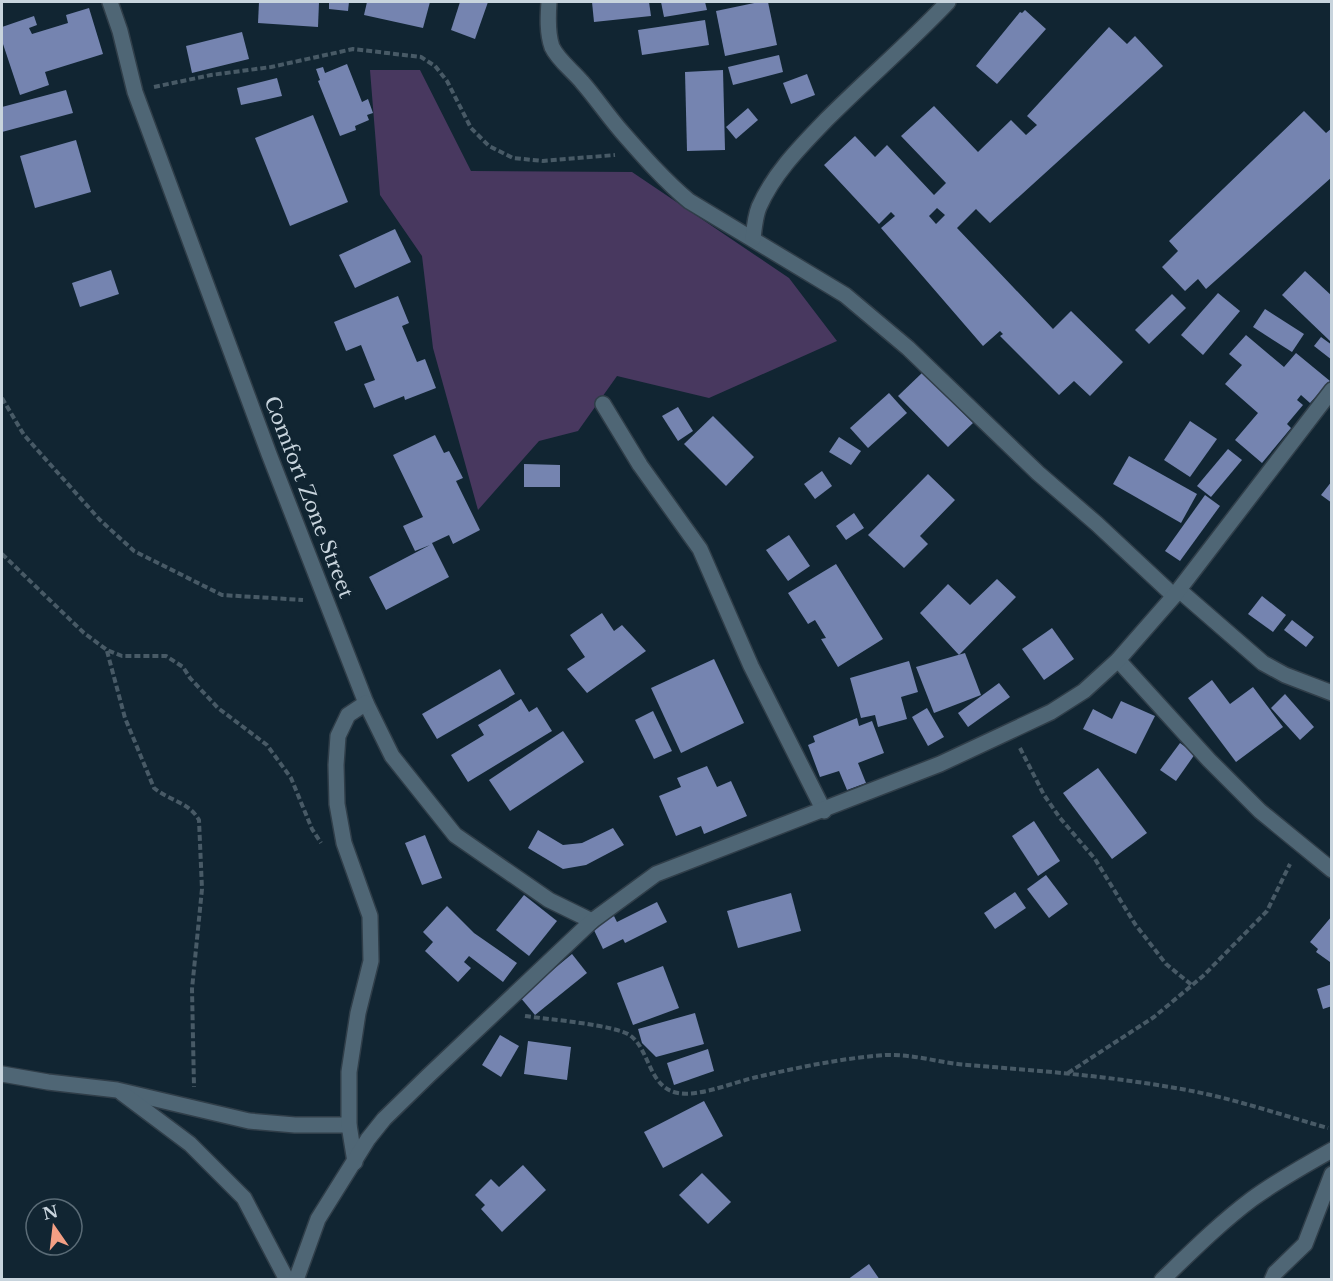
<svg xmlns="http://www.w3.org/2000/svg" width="1333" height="1281" viewBox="0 0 1333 1281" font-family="'Libre Baskerville',serif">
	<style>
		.green { fill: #48385f }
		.building { fill: #7584b0; fill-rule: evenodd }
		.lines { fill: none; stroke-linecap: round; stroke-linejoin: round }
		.minor-casing { stroke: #303e49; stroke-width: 18 }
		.path { stroke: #485a66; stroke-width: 4; stroke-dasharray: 6 3; stroke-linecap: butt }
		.minor { stroke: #4f6675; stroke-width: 15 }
		.labels { text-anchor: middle; stroke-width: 6; stroke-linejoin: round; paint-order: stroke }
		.street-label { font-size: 20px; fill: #c8d4dd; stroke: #112532 }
	</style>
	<rect width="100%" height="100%" fill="#112532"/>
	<polygon class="green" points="370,70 420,70 471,171 632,172 789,278 837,341 709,398 617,376 578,431 539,441 478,510 433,348 422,256 380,195"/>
	<g class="building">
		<polygon points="259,2 319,2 318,27 258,23"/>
		<polygon points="329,2 349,2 348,11 329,9"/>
		<polygon points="367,2 430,2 423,28 364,15"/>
		<polygon points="460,2 488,2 475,39 451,30"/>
		<polygon points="592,2 649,2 651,16 594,22"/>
		<polygon points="661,2 705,2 707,10 664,17"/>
		<polygon points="759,2 768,2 777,45 725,56 716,11"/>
		<polygon points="89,8 103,54 45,72 49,85 20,95 2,41 2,27 34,16 37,25 29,28 32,34 68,23 66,15"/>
		<polygon points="1025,10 1046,29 997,84 976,66 1020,12 1022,13"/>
		<polygon points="705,20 709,45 642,55 638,30"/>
		<path d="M1109 27 1127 44 1135 36 1163 66 990 223 976 209 957 228 1053 329 1071 311 1123 362 1090 396 1074 381 1059 395 1000 336 1003 334 1000 331 983 346 881 228 895 216 891 212 879 224 824 165 855 136 875 157 887 145 934 195 946 183 901 136 934 106 978 152 1011 120 1026 135 1037 125 1027 116ZM937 208 945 215 936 224 929 216Z"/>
		<polygon points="242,32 249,59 192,73 186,46"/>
		<polygon points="779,55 783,72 733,85 728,67"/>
		<polygon points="347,64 362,102 368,99 373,113 367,115 369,120 355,126 356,130 340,136 318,81 320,80 316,69 323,67 325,73"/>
		<polygon points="723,70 725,150 687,151 685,72"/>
		<polygon points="807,74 815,95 791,104 783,83"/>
		<polygon points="277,78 282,96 241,105 237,88"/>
		<polygon points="66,90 73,113 2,132 2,107"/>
		<polygon points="748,108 758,120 736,139 726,127"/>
		<polygon points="1304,111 1326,133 1332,128 1332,177 1206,289 1198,279 1185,291 1162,267 1178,251 1169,241"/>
		<polygon points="313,115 348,202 290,226 255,138"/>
		<polygon points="76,140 91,192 35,208 20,156"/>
		<polygon points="395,229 411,262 355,288 339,255"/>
		<polygon points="111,270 119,294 80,307 72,283"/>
		<polygon points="1305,271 1332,296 1332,340 1330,341 1282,295"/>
		<polygon points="1218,293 1240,311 1203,355 1181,335"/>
		<polygon points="1172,294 1186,308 1149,344 1135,330"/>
		<polygon points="398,296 409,323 402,326 417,362 425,359 436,388 405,400 404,396 374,408 364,384 375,380 361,345 346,351 334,322"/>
		<polygon points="1265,309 1304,334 1292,352 1253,327"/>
		<polygon points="1246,335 1284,367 1296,353 1330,381 1310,403 1301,395 1297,400 1303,405 1287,424 1291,428 1262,463 1235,440 1258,413 1225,384 1242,365 1229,354"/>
		<polygon points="1321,337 1332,345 1332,360 1314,346"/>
		<polygon points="923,372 973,423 948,447 898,396"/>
		<polygon points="889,393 907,413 868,448 850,428"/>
		<polygon points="678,407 693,431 678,441 662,416"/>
		<polygon points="713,416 754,457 726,486 684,444"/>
		<polygon points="1190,421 1217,439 1190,477 1164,460"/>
		<polygon points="435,435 444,453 449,451 463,478 456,481 480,530 453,544 449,535 432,543 449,577 386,610 369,577 430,545 415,551 403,526 423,517 393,455"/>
		<polygon points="839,437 861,451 851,465 829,452"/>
		<polygon points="1228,449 1242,460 1211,497 1197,486"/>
		<polygon points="1129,456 1197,494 1181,523 1113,484"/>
		<polygon points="524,464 560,465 560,487 524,487"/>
		<polygon points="822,471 832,486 815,499 804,484"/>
		<polygon points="928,474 955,500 920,536 928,544 904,568 868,535"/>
		<polygon points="1332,481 1332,503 1321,495"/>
		<polygon points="1205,495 1220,506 1180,561 1165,551"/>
		<polygon points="854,513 864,528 846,540 836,526"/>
		<polygon points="789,535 810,566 788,581 766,550"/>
		<polygon points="836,564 883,639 838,667 821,639 826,638 815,620 808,624 788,593"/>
		<polygon points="997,579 1016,597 959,655 920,613 948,584 970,605"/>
		<polygon points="1262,596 1286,615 1273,632 1248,614"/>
		<polygon points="602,613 614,631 622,625 646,651 587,693 567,669 585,657 570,635"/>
		<polygon points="1292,620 1314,637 1306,647 1284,630"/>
		<polygon points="1052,628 1074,659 1044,680 1022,649"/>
		<polygon points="965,653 981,695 934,713 916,667"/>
		<polygon points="714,659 744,723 681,753 651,688"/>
		<polygon points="909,661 918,692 901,697 907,719 878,727 875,715 861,718 850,678"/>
		<polygon points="500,669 515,694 437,739 422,714"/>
		<polygon points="1212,680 1230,704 1253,687 1283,727 1236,762 1188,698"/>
		<polygon points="999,683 1010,697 968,727 958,713"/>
		<polygon points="1285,694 1314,727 1300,740 1271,708"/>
		<polygon points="521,699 529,712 537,707 552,731 468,782 451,755 484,735 478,725"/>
		<polygon points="1121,701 1155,716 1136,754 1083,729 1093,709 1112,719"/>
		<polygon points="927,708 944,737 928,746 912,717"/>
		<polygon points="653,711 672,751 654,759 635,720"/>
		<polygon points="857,718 859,726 872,721 884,753 858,763 866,783 847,790 839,771 820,777 808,745 815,742 813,736"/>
		<polygon points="563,731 584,762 510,811 489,780"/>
		<polygon points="1180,743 1195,754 1176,781 1160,770"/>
		<polygon points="707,766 717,787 731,781 747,816 704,834 701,826 676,836 659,796 681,787 677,778"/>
		<polygon points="1098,768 1147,833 1112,859 1063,793"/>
		<polygon points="1034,821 1060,861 1038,876 1012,836"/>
		<polygon points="613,828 624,845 586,865 563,869 528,848 538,830 563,845 582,843"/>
		<polygon points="425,835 442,878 422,885 405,843"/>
		<polygon points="1046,875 1068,904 1049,918 1027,889"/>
		<polygon points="1015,892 1026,908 995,929 984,913"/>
		<polygon points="791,893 801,931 738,948 727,911"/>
		<polygon points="524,895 557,921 529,956 496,930"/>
		<polygon points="657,902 667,922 625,943 623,939 603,949 592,926 614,916 617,922"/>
		<polygon points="447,906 474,933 517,963 503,982 469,956 464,962 471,968 458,982 425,951 433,942 423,932"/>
		<polygon points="1332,916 1332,960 1330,962 1316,952 1318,949 1310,942"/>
		<polygon points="572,954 587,973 535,1015 520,997"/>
		<polygon points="663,966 679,1008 633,1025 617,983"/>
		<polygon points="1332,984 1332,1006 1323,1009 1317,989"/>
		<polygon points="695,1013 704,1044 656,1057 642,1043 638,1029"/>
		<polygon points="500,1035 519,1046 501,1077 482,1065"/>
		<polygon points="528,1041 571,1047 567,1080 524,1074"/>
		<polygon points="708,1049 714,1071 674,1085 667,1063"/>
		<polygon points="704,1101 723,1136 663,1168 644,1132"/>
		<polygon points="523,1165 546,1190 502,1232 481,1209 485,1205 475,1195 491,1179 499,1187"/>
		<polygon points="702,1173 731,1202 708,1224 679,1195"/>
		<polygon points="869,1264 880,1280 847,1280"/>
	</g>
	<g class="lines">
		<defs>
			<g id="minor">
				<polyline points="110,2 120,31 135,92 269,454 366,703 392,756 455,835 549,900 592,921"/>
				<path d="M549 2C548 16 547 33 552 47 558 60 573 71 582 82 596 98 608 116 622 132 643 156 665 181 689 201L845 295 908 348 1038 473 1097 524 1174 596"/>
				<path d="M753 239C754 229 755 217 759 207 774 173 800 147 826 120 866 80 909 43 948 2"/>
				<polyline points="603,404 640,465 700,549 751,666 824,811"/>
				<polyline points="1179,590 1263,663 1285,675 1332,693"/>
				<polyline points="1118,660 1209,760 1260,811 1332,870"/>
				<polyline points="2,1074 48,1082 117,1090 249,1121 295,1125 349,1125"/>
				<polyline points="122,1093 190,1144 244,1198 287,1280"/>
				<polyline points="355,1162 349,1125 349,1072 358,1013 371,961 370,916 344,843 337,804 336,765 338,736 348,715 366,703"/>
				<polyline points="296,1280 318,1219 368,1139 384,1119 428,1076 592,921 656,874 940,764 1051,712 1084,691 1118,660 1174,596 1332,390"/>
				<path d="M1162 1280C1191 1252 1220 1223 1252 1199 1277 1181 1305 1165 1332 1150"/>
				<polyline points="1272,1280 1275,1273 1305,1244 1332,1174"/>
			</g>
		</defs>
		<use href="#minor" class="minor-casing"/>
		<g class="path">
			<polyline points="154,87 211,75 271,67 353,49 421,57 435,66 447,81 471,128 489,146 513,158 543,161 615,155"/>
			<polyline points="2,398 24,435 100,520 134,551 222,595 303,600"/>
			<polyline points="2,554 84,633 107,650 122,656 166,656 183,667 190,678 218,708 267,745 291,778 312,829 321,843"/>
			<path d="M107 651 125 718 154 788C170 801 189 802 199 820L202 889 192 989 194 1087"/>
			<polyline points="1020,748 1044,795 1060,818 1095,859 1135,924 1166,964 1193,986"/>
			<path d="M525 1016C545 1019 618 1025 631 1036 650 1051 649 1088 678 1093 700 1097 734 1082 757 1077 800 1067 843 1058 886 1055 913 1054 941 1063 967 1065 1044 1071 1121 1077 1197 1092 1241 1101 1285 1116 1328 1128"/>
			<polyline points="1068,1073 1154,1017 1203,976 1267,911 1290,864"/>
		</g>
		<use href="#minor" class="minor"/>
	</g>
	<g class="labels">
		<g class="street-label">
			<text transform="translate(309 497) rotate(69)" y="7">Comfort Zone Street</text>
		</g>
	</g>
	<rect width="1333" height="1281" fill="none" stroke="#c8d4dd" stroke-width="6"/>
	<g transform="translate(54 1227) rotate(346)"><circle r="28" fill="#112532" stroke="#5a6b76" stroke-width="1.5"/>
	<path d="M0-4.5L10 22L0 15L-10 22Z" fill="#f39f84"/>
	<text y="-9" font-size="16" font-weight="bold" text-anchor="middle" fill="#c8d4dd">N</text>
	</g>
</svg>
